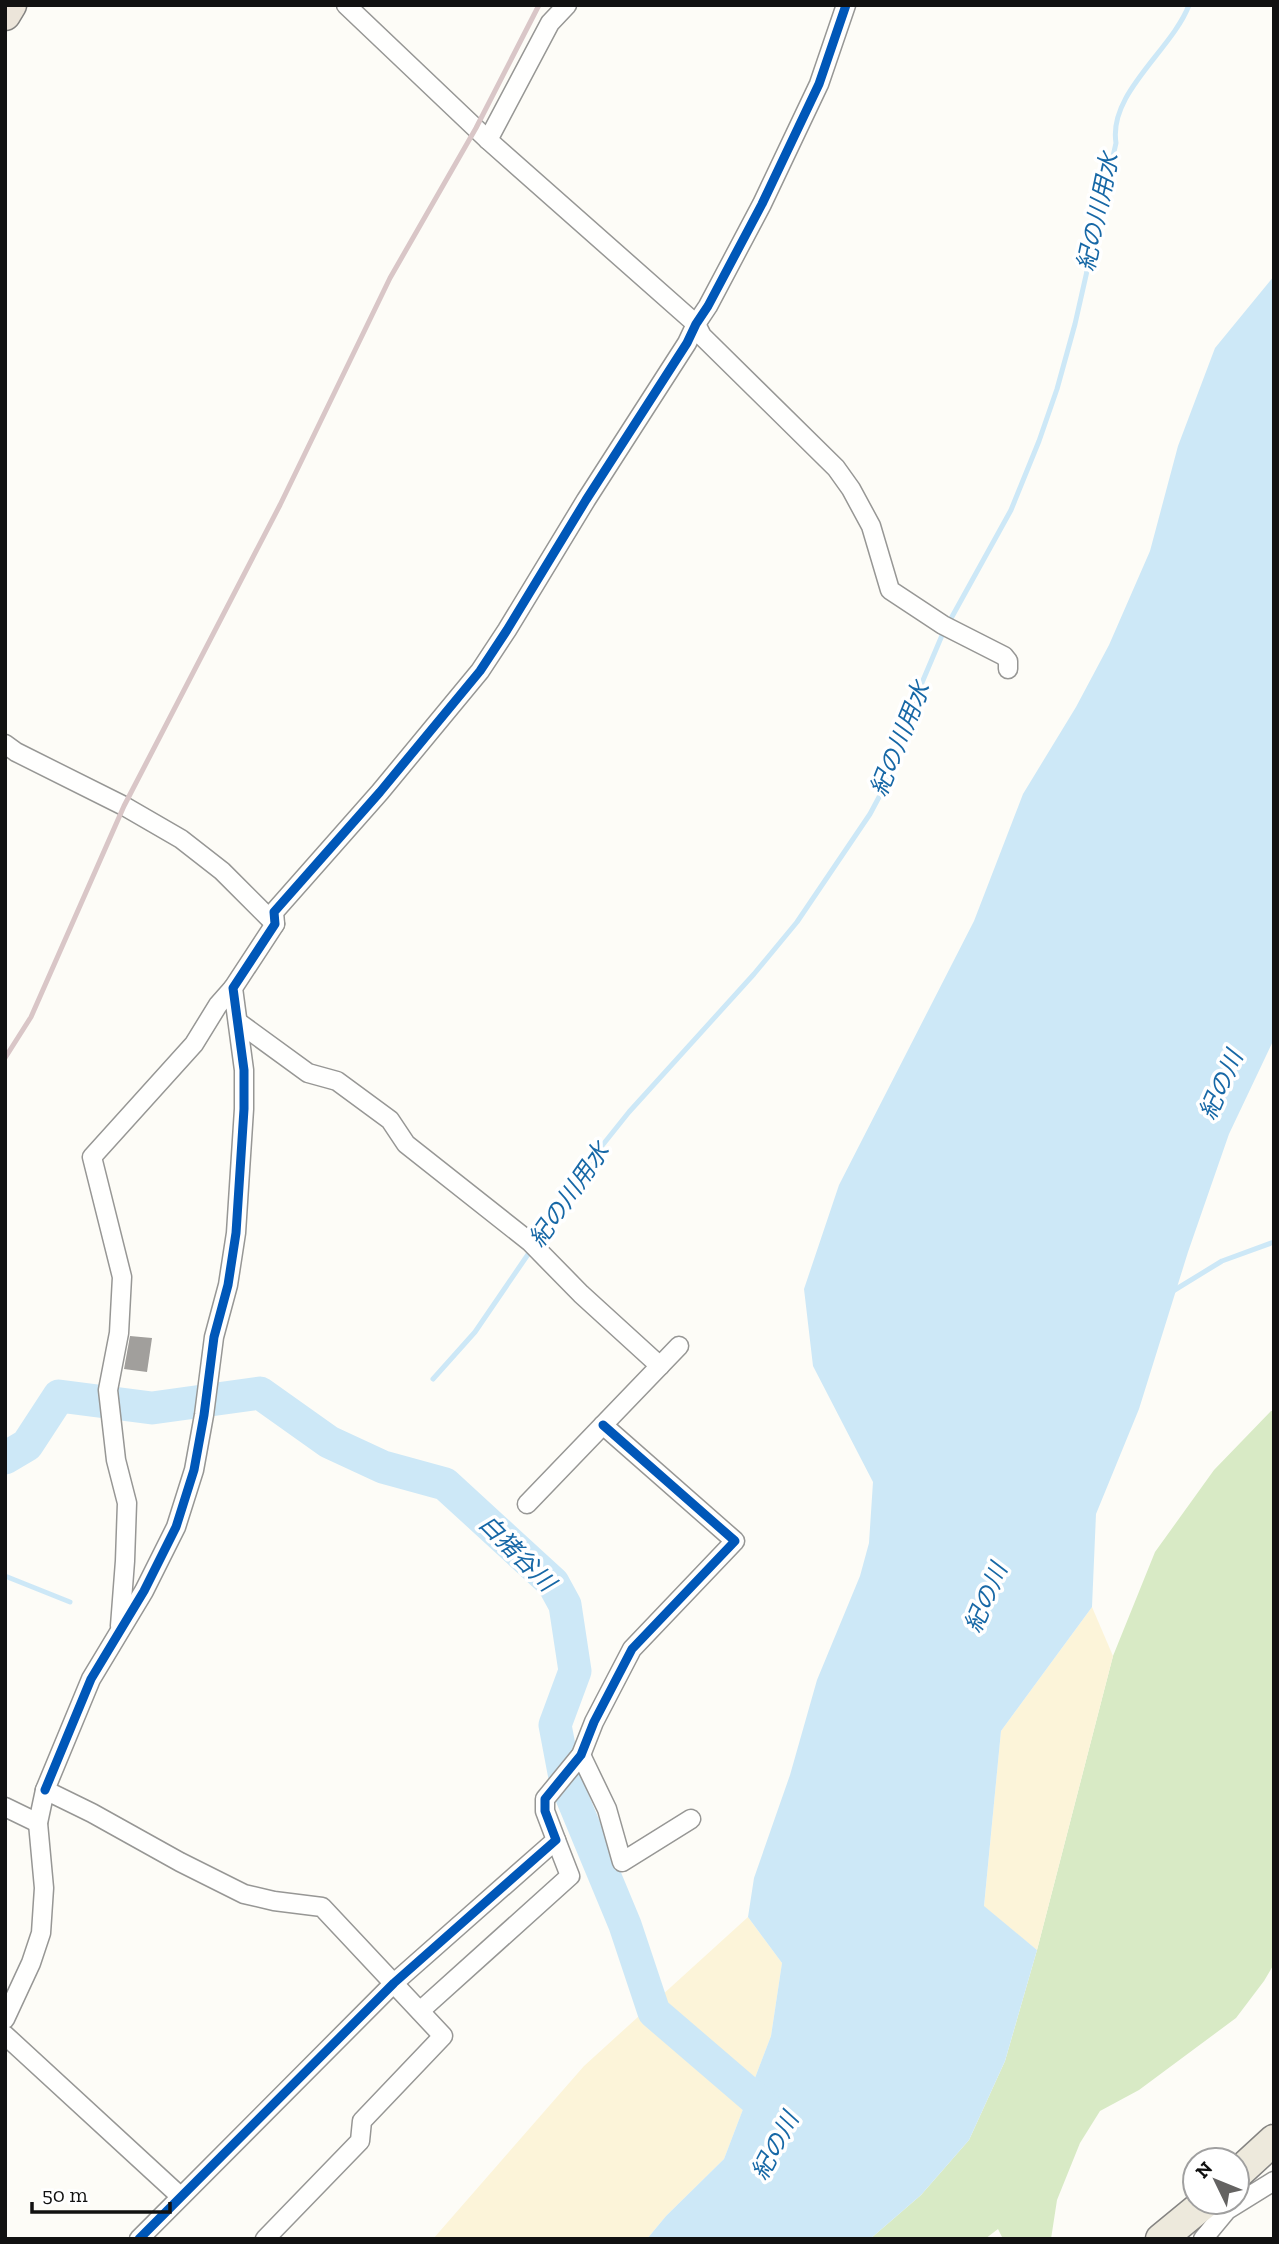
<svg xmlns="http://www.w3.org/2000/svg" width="1279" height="2244" viewBox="0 0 1279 2244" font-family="'Zilla Slab','Noto Sans JP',serif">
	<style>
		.forest { fill: #d8eac5 }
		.sand { fill: #fcf4d9 }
		.water { fill: #cde8f7 }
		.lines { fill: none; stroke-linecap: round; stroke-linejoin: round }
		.stream { stroke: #cde8f7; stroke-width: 5 }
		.river { stroke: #cde8f7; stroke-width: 33 }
		.building { fill: #a19f9c }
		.minor-casing { stroke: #979795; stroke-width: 21 }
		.primary-casing { stroke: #858482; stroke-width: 33 }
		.trunk-casing { stroke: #858482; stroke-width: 33 }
		.minor { stroke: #fffffe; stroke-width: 18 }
		.primary { stroke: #ede9dc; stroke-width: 30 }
		.trunk { stroke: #ece5da; stroke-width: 30 }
		.rail { stroke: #d9c6c7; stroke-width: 5 }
		.cycleway-casing { stroke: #fff; stroke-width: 13 }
		.cycleway { stroke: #0057b8; stroke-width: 9 }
		.labels { text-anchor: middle; stroke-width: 7; stroke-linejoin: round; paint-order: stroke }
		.water-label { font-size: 24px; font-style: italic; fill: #1768a6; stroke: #fff }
	</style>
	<rect width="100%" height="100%" fill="#fdfcf7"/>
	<polygon class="forest" points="1271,1411 1274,1411 1274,1964 1264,1981 1236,2018 1139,2090 1100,2111 1080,2143 1057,2200 1051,2239 1003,2239 998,2229 985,2239 870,2239 921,2195 969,2140 1005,2061 1037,1950 1113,1656 1155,1552 1214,1470"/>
	<g class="sand">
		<polygon points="1092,1607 1113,1656 1037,1950 984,1907 1001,1731"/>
		<polygon points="748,1917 782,1963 771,2036 724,2159 666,2216 647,2239 433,2239 584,2066"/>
	</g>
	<polygon class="water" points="1274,276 1274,1039 1229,1134 1188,1252 1139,1409 1096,1514 1092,1607 1001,1731 984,1906 1037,1950 1005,2061 969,2140 921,2195 870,2239 647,2239 666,2216 724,2159 771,2036 782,1963 748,1917 754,1878 790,1775 817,1680 860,1576 869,1543 873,1482 813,1366 804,1289 839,1185 974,921 1023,794 1076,707 1109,645 1150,551 1178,446 1215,348"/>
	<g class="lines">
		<g class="stream">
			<path d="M536 1242 593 1157 629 1112 754 974 797 922 870 814 886 784 910 711 943 633 1011 510 1039 441 1057 389 1075 324 1116 143C1108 93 1172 50 1189 5"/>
			<polyline points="1173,1291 1222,1261 1274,1242"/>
			<polyline points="433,1379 475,1332 531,1250"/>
			<polyline points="5,1576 70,1602"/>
		</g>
		<polyline class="river" points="5,1458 27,1445 59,1396 152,1408 260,1393 329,1442 383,1467 445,1484 553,1583 565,1605 575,1671 555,1725 566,1783 625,1925 654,2012 782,2122"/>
	</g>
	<polygon class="building" points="130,1336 152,1338 147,1372 124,1369"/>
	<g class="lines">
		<defs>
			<g id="minor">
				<polyline points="346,5 488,140 696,324 702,336 836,468 851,489 871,526 890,590 943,625 1004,656 1008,661 1008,669"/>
				<polyline points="488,140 550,23 567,5"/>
				<polyline points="5,744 16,752 124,806 181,839 222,871 275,924"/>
				<polyline points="238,1022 308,1073 337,1081 390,1120 406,1144 530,1242 581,1294 660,1366"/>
				<polyline points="527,1504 679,1346"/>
				<polyline points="120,1626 125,1561 127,1503 116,1460 108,1390 119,1333 122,1277 92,1157 194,1044 218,1005 233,988"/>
				<polyline points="581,1755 607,1809 622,1862 691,1819"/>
				<polyline points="45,1790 91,1679 144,1591 176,1527 194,1470 204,1415 214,1337 228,1285 236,1233 244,1109 244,1070 233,988 275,924 274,912 380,792 480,671 507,630 586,500 687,343 696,324 708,306 762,204 819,84 846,5"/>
				<polyline points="5,1807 38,1823"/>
				<polyline points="420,2011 570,1876 556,1840"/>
				<polyline points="5,2019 31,1963 41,1933 44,1888 38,1823 45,1790 92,1813 180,1862 244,1894 274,1901 322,1907 443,2036 362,2121 360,2141 265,2239"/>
				<polyline points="5,2035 180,2196"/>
				<polyline points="139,2239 394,1983 556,1840 545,1811 545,1799 581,1755 594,1722 632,1649 735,1541 603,1425"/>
				<polyline points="1203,2239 1227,2210 1274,2181"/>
			</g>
			<g id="primary">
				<polyline points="1237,2174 1274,2140"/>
				<polyline points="1161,2239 1206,2202"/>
			</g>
			<polyline id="trunk" points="5,15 11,5"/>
		</defs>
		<use href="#minor" class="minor-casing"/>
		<use href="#primary" class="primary-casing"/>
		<use href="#trunk" class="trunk-casing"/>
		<use href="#minor" class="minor"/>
		<use href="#primary" class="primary"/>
		<use href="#trunk" class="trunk"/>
		<polyline class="rail" points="5,1058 31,1017 124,806 280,505 390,278 476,128 539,5"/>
		<defs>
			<g id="cycleway">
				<polyline points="45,1790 91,1679 144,1591 176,1527 194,1470 204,1415 214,1337 228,1285 236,1233 244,1109 244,1070 233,988 275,924 274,912 380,792 480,671 507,630 586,500 687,343 696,324 708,306 762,204 819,84 846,5"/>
				<polyline points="139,2239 394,1983 556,1840 545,1811 545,1799 581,1755 594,1722 632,1649 735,1541 603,1425"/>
			</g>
		</defs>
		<use href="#cycleway" class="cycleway-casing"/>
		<use href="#cycleway" class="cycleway"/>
	</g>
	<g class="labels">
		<g class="water-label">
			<text transform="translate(1098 212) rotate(-78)" y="8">紀の川用水</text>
			<text transform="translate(900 739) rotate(-68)" y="8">紀の川用水</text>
			<text transform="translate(1221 1085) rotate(-66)" y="8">紀の川</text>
			<text transform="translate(569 1195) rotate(-55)" y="8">紀の川用水</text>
			<text transform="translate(517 1553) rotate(45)" y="8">白猪谷川</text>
			<text transform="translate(986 1598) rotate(-67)" y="8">紀の川</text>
			<text transform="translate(775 2146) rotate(-62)" y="8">紀の川</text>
		</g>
	</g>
	<rect width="1279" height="2244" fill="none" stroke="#111111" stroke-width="14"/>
	<g transform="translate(1216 2181) rotate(313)"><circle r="33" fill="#ffffff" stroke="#a0a0a0" stroke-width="2"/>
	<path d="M0-5L12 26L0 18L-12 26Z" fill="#646362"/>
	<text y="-10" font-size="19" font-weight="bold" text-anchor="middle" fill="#111111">N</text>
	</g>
	<path d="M32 2202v10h138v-10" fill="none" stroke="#111111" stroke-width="3.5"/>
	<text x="42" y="2202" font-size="21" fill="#111111" stroke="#ffffff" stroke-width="5" paint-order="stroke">50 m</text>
</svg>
